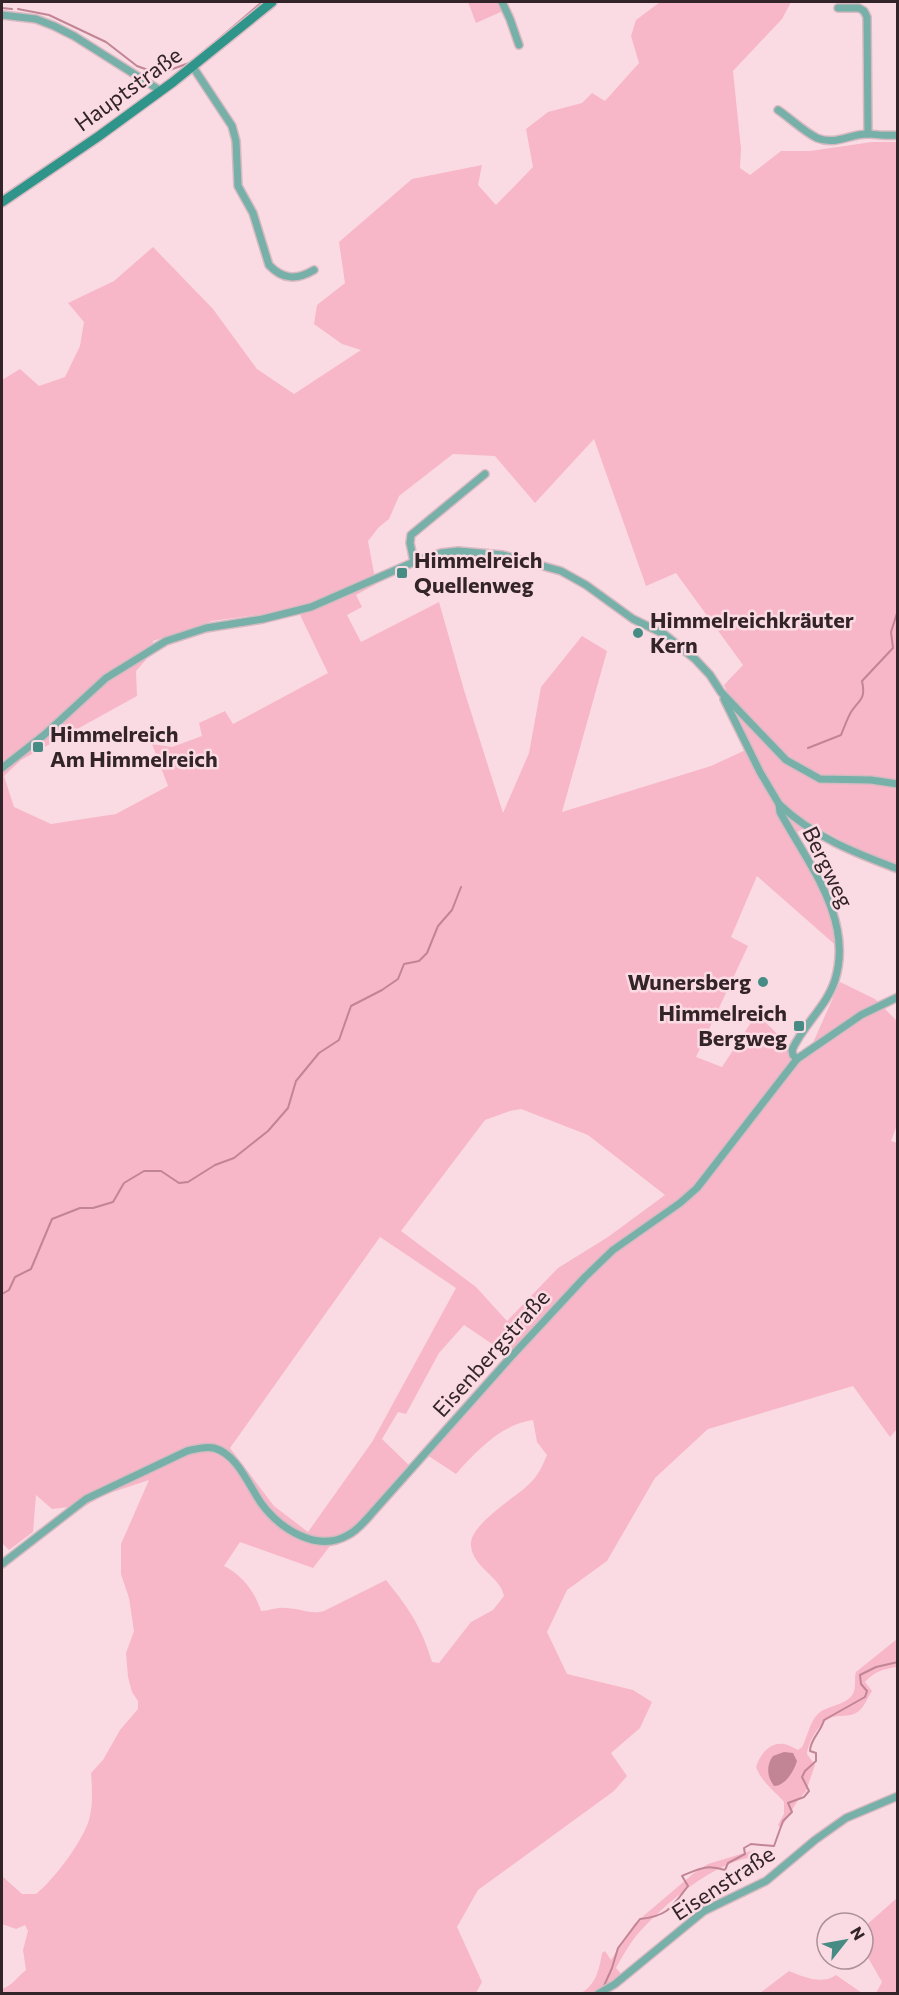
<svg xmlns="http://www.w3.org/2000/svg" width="899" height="1995" viewBox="0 0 899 1995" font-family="Commissioner,sans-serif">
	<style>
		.green { fill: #f7b7c8; fill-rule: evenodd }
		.water { fill: #c18595 }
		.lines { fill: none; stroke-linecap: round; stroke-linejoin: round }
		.stream { stroke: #c18595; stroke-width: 2 }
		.minor-casing { stroke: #d7bac1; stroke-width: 10 }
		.secondary-casing { stroke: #d7bac1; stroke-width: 12 }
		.minor { stroke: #76b0a8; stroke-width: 7 }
		.secondary { stroke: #2f958a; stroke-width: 9 }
		.poi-dot { fill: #468c84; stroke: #fbdbe3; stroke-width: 2 }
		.labels { text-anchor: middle; stroke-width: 5; stroke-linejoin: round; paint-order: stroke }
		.street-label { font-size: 22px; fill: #322428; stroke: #fbdbe3 }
		.poi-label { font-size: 22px; font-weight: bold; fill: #322428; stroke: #fbdbe3; text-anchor: start }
	</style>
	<rect width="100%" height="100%" fill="#fbdbe3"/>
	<g class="green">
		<polygon points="468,2 499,2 503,11 476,23"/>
		<path d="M660 2H791L782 19 733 71 741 149 740 168 750 175 781 151H810L872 142H897V865L861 851 815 826 804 828 796 833 822 875 840 949 757 876 731 937 748 946 696 1057 722 1067 752 1021 760 1017 802 1058 808 1054 840 982 875 999 897 1021V1125L891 1141 898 1143 897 1429 890 1437 853 1386 708 1429 655 1478 607 1561 567 1590 547 1632 567 1674 633 1690 652 1702 640 1728 611 1753 627 1776 614 1791 478 1890 457 1927 482 1982 476 1993H2V1989C12 1986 17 1977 26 1970L23 1950 28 1931 25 1925 16 1929 2 1924V1876L22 1894H36C54 1880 86 1837 90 1816 93 1801 92 1787 91 1773L103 1760 120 1730 138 1709V1701L132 1692 128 1677 126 1653 134 1631 129 1598 121 1574V1544L149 1480 104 1495 75 1512 69 1507 52 1509 36 1495 33 1532 9 1550 2 1543V380L20 369 39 386 65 377 80 346 84 322 68 303 114 281 153 247 213 309 257 369 294 394 361 350 342 344 314 324 317 305 345 283 339 242 412 179 482 165 478 185 496 205 533 167 526 129 548 112 582 103 592 93 605 101 639 63 631 36 636 20ZM594 439 646 586 676 573 743 665 724 685 752 747 711 766 562 812 607 651 582 636 541 687 529 753 503 813 464 690 439 602 361 642 347 615 362 607 356 595 376 584 368 541 379 527 389 519 399 496 453 454 495 456 535 503ZM298 607 301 617 328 673 233 724 225 711 199 723 202 736 172 747 152 744 168 786 116 814 51 824 14 807 4 776 21 760 137 696 136 671 152 653 153 641 212 621 264 614ZM521 1109 588 1135 665 1195 608 1237 558 1268 507 1321 476 1287 401 1231 485 1120 510 1111ZM380 1237 456 1288 372 1442 308 1532 274 1506 230 1448ZM464 1325 513 1358 427 1455 456 1474C476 1451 502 1424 533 1420L537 1442 547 1455C542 1467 537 1478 527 1486 513 1499 468 1526 471 1546 473 1568 500 1576 504 1596L493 1610 471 1622 439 1663 432 1662C421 1626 410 1610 386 1580L324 1611C310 1615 300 1608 285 1608 277 1607 269 1611 261 1611 255 1592 242 1575 224 1566L240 1542 313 1568 330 1546 352 1536 414 1470 382 1439 398 1412 406 1414 439 1353Z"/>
		<path d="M897 1639V1667C883 1669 875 1671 865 1682L872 1691C867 1698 864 1709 856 1713 849 1717 840 1715 833 1717 820 1721 808 1742 807 1754L815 1765 806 1791 798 1800 781 1828 778 1825 784 1814V1802C774 1790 762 1783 756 1767 760 1754 770 1742 784 1744 789 1745 794 1748 798 1750L802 1747C808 1736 810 1720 819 1713 828 1705 850 1705 854 1691 856 1685 854 1678 856 1672Z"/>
		<path d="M754 1850 760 1856C716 1859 664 1904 636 1936 628 1946 622 1957 616 1968L622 1975 592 1993 579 1994C596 1986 599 1970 602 1953L605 1951 611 1960 634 1924 694 1873 708 1864Z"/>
		<polygon points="897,1898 897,1993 876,1993 882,1982 863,1949 863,1928"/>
		<path d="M789 1971C803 1977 823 1985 836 1975L862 1993H760Z"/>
	</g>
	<path class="water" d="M784 1752 793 1753 797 1761C794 1771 785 1786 774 1786 767 1777 766 1765 773 1756Z"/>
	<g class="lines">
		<g class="stream">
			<polyline points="2,8 12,9"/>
			<polyline points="18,9 49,15 106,42 137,66 159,74 189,63"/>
			<polyline points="214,43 262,2"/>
			<path d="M808 748 841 735C844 728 847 719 851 712 860 699 866 699 862 681L893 648 891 632 898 610"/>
			<polyline points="2,1294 9,1290 15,1277 31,1269 52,1219 80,1208 93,1208 113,1202 124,1183 144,1171 161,1171 179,1183 188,1182 215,1165 234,1158 268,1131 288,1108 296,1081 319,1053 339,1040 351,1006 382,990 398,979 404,964 419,961 427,953 438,926 452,910 461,887"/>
			<path d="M603 1988 612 1968 618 1948 640 1919C668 1916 672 1907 688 1886L682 1876C699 1869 705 1864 725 1870L728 1863 745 1854 744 1848 751 1844 774 1846 783 1821 792 1812 788 1803 804 1797 809 1791 802 1777 805 1771 816 1761V1753L810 1751C810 1739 821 1732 824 1720L865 1697 867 1691 861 1684 860 1675 876 1667 898 1662"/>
		</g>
		<defs>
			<g id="minor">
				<polyline points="502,2 510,19 519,45"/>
				<polyline points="838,8 859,8 864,11 867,17 868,134"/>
				<polyline points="2,15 36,19 54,26 74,36 161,91"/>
				<path d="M193 67 232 126 236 141 238 186 253 213 269 265C283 280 297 280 314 270"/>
				<path d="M778 110C790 118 803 131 817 138 836 146 851 133 869 134 879 135 888 136 898 135"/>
				<polyline points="414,562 410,543 411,535 485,474"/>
				<path d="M724 699 760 772 779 804 780 812C807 862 854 919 835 980 827 1006 803 1025 792 1050L793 1055 797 1059"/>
				<polyline points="2,768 44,735 106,678 166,641 206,628 263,619 311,607 414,562 441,553 458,551 503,555 561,571 586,585 633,619 664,634 695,659 710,675 721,692 786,760 820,779 871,780 898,784"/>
				<path d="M779 804C812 836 855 853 898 869"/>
				<path d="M2 1564 86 1499 187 1451C196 1449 205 1446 214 1448 237 1454 249 1486 261 1503 280 1529 317 1553 348 1535 358 1530 365 1521 372 1513L509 1359 585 1277 613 1250 680 1203 697 1188 797 1059 861 1015 898 997"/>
				<polyline points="598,1994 615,1984 704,1911 766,1881 815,1840 846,1818 898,1796"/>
			</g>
			<polyline id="secondary" points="2,202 99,136 173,82 272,2"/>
		</defs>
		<use href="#minor" class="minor-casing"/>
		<use href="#secondary" class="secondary-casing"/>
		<use href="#minor" class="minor"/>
		<use href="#secondary" class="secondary"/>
	</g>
	<g class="poi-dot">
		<rect x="396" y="567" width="12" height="12" rx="3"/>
		<circle cx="638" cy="633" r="6"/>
		<rect x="32" y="741" width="12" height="12" rx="3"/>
		<circle cx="763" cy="982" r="6"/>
		<rect x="793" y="1020" width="12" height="12" rx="3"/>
	</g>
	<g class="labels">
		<g class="street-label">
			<text transform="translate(128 89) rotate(-36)" y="8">Hauptstraße</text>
			<text transform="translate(828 867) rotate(64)" y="8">Bergweg</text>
			<text transform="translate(491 1353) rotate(-48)" y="8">Eisenbergstraße</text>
			<text transform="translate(723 1883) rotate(-33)" y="8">Eisenstraße</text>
		</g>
		<g class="poi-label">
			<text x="414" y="568">Himmelreich<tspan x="414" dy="25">Quellenweg</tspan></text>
			<text x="650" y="628">Himmelreichkräuter<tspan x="650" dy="25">Kern</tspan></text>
			<text x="50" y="742">Himmelreich<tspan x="50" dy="25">Am Himmelreich</tspan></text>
			<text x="751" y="990" text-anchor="end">Wunersberg</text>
			<text x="787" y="1021" text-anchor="end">Himmelreich<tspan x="787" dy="25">Bergweg</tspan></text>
		</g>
	</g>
	<rect width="899" height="1995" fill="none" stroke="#322428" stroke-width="6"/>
	<g transform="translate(845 1941) rotate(59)"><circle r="28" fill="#fbdbe3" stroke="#ab9298" stroke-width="1.5"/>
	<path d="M0-4.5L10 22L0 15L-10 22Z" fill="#468c84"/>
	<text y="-9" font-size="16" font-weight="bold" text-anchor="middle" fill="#322428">N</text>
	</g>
</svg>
